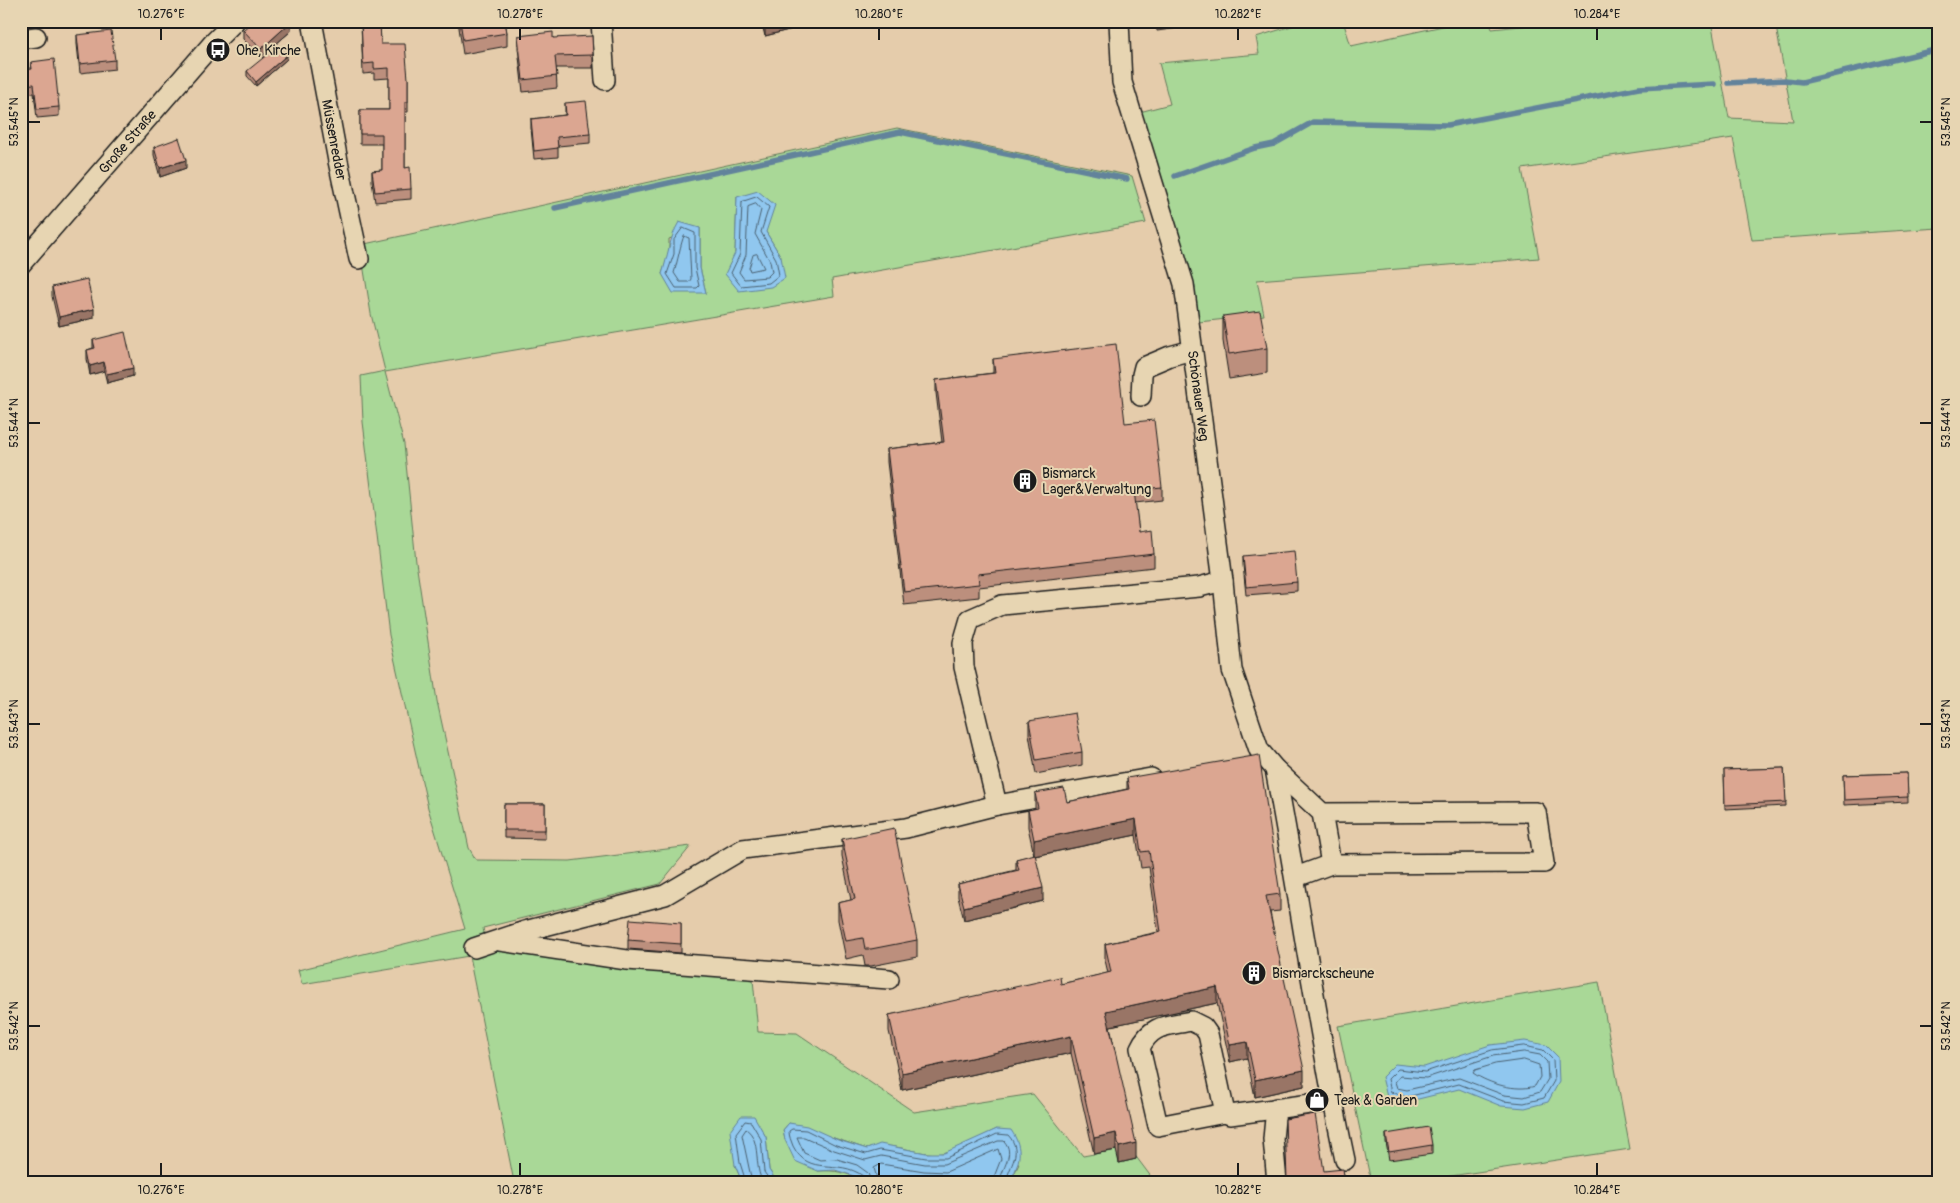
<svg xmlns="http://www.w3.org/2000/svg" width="1960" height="1203" viewBox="0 0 1960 1203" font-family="Pangolin,sans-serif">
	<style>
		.green { fill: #a9d897; stroke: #627a5a; fill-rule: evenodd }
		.water { fill: #90c7ef; stroke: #62839b }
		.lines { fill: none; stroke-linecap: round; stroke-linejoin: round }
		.shore { stroke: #4a6070; stroke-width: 1 }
		.stream { stroke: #62839b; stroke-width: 5.5 }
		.minor-casing { stroke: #1c1c1c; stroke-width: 22 }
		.minor { stroke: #e7d5b2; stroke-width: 19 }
		.wall { fill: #bc8f7d; stroke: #1c1c1c }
		.shaded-wall { fill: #997466; stroke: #1c1c1c }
		.building { fill: #dba691; stroke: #1c1c1c }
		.ticks { fill: none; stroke: #1c1c1c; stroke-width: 2 }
		.labels { text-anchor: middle; stroke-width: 4; stroke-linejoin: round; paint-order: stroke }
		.poi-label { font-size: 14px; fill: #1c1c1c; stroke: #e7d5b2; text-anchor: start }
		.street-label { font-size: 14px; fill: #1c1c1c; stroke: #e7d5b2 }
		.neatline { fill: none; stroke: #1c1c1c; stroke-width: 2 }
		.ticks-label { font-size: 12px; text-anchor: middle; fill: #1c1c1c }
	</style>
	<rect width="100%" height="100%" fill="#e5ccab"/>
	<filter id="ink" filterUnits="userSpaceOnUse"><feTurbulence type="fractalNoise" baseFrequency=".02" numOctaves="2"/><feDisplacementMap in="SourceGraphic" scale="10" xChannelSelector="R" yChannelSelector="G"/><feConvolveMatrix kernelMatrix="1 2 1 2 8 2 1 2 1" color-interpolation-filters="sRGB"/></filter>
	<g filter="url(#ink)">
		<g class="green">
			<polygon points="1308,21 1343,21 1351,46 1466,21 1489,21 1492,29 1570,21 1711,21 1729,118 1793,121 1775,21 1939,21 1939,228 1752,240 1733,138 1522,169 1539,258 1257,280 1264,315 1189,323 1132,114 1170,104 1159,63 1259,54 1256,37"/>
			<path d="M897 128 1132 176 1146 223 832 279 834 296 385 372 404 444 416 562 437 701 469 848 476 860 570 861 691 846 660 884 483 928 487 949 752 969 758 1032 797 1033 914 1112 1033 1094 1083 1156 1116 1150 1120 1163 1134 1154 1155 1182H1010L1019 1164 997 1129C982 1136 959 1150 943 1153 918 1157 892 1139 867 1149L789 1123 783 1130 785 1140 818 1171C835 1170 848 1172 862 1182H777L769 1170 766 1137 753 1116 735 1165 742 1182H514L469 956 302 984 298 970 465 929 428 808 389 635 363 422 361 376 385 371 371 314 360 245ZM737 197 766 232 781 257 735 253ZM700 228V268L706 293 662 274 669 253V239Z"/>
			<polygon points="1599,982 1630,1149 1411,1182 1371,1182 1338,1026"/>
		</g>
		<g class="water">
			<polygon points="758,191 775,205 766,232 781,257 785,278 771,287 739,291 725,274 735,253 737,197"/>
			<path d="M679 222 700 228V268L706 293H673L662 274C668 256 669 239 679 222Z"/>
			<polygon points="1525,1041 1546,1045 1558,1057 1559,1082 1548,1102 1525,1108 1501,1106 1459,1089 1406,1102 1387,1097 1382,1077 1395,1064 1424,1067 1490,1045"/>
			<polygon points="741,1116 754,1116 766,1137 769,1170 777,1182 742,1182 735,1165 730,1131"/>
			<path d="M789 1123 807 1126 838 1140 867 1149 880 1144 926 1153H944L997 1129 1011 1130C1024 1149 1020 1162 1010 1182H862L854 1176 835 1170 818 1171 795 1161 785 1140 783 1130Z"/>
		</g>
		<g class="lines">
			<g class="shore">
				<polygon points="757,197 769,207 761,232 776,259 779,275 769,283 741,286 731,273 740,254 742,202"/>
				<polygon points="756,204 761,210 755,234 770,261 772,272 767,277 744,279 739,272 746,255 748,207"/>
				<polygon points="683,228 695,233 695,268 699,286 697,288 676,288 667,274 674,254 674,240"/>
				<path d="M684 236 689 238 691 279 689 282H680L674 273C677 264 681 242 684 236Z"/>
				<polygon points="757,254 764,268 750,271 749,268 753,255"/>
				<polygon points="1524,1046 1543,1050 1553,1060 1554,1081 1544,1098 1524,1103 1503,1101 1459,1084 1407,1097 1391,1092 1388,1079 1398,1069 1425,1072 1492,1050"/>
				<polygon points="1524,1052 1540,1055 1547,1062 1548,1079 1540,1092 1524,1097 1504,1095 1459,1078 1407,1090 1397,1088 1395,1082 1400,1076 1426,1078 1493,1056"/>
				<path d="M1524 1060 1539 1065 1540 1077 1535 1086C1517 1092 1489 1084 1473 1073L1475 1070 1495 1064Z"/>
				<polyline points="746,1182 740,1163 736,1133 745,1121 751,1122 761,1139 764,1172 771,1182"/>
				<path d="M752 1182 742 1135 746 1129C762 1140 753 1167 763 1182"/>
				<path d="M864 1182 863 1176C837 1157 809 1178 793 1146 791 1140 789 1137 789 1131L792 1129 806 1130 836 1145 866 1154 880 1150 926 1158H946L997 1134 1008 1135C1024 1152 1009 1165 1006 1182"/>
				<path d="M871 1182 868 1173 857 1165 837 1159 820 1160 804 1153 797 1137H804L834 1150 865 1160 881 1156 925 1164H944L998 1141H1004C1016 1154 1001 1168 1000 1182"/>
				<polyline points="878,1182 874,1168 881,1164 924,1171 946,1172 998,1149 1001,1159 992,1182"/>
			</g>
			<g class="stream">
				<polyline points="1728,83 1785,80 1802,82 1939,49"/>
				<polyline points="1175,176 1255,148 1274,144 1313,122 1448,125 1639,88 1714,84"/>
				<polyline points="555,208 900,132 1127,179"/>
			</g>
			<defs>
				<g id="minor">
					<path id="s1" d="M312 21 338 161 359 259"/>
					<polyline points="601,21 605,80"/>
					<path id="s2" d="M1119 21 1122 82 1184 284 1223 581 1232 670 1259 750 1275 769 1322 813 1536 812 1544 863 1331 864 1322 813"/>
					<polyline points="21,39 36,37"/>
					<path id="s3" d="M21 264 213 43 235 21"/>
					<polyline points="1141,396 1142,375 1144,367 1170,356 1192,350"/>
					<path d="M1275 769C1300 899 1317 1030 1345 1160"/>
					<polyline points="997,805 964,667 963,643 970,619 1002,605 1199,587 1223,581"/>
					<polyline points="1296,877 1331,864"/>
					<polyline points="500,941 627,960 889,979"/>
					<polyline points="474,948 525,931 665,895 743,849 906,828 997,805 1151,778"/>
					<polyline points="1276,1108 1273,1139 1277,1182"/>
					<path d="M1225 1113 1158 1126 1140 1048C1151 1024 1168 1026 1191 1021L1203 1027 1208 1034 1225 1113 1230 1115 1332 1101"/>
				</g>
			</defs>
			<use href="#minor" class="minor-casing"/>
			<use href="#minor" class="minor"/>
		</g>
		<g class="wall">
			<polygon points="339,21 388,21 388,24 380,24 381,44 408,79 408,112 405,112 405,168 411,189 411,199 375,202 372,181 372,171 382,170 382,144 360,144 360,110 389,110 389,78 374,79 374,73 363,74 361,23 339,23"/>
			<polygon points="458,21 505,21 507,33 507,46 463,54"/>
			<polygon points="761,21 816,21 816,23 765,36"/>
			<polygon points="933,21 973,21 973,24 933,25"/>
			<polygon points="1156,21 1203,21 1193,23 1193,26 1157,31"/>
			<polygon points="243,30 291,31 261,57 243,39"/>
			<polygon points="77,35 115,60 115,69 80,73 77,44"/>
			<polygon points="518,36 553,38 593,55 593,68 556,68 557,88 523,92 518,48"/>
			<polygon points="287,59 256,86 247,76 247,71"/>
			<polygon points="31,62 59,107 59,116 37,118 34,93 24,94 23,70 31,70"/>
			<polygon points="565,103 590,134 590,143 558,146 558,157 534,159 531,128 531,119 565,115"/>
			<polygon points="154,147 186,168 160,177 154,155"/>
			<polygon points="52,287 94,318 59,326 52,296"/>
			<polygon points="1223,316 1267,348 1267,373 1229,379 1223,341"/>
			<polygon points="93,340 133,376 107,383 104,371 90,375 87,359 87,350 93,348"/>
			<polygon points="993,359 1125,423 1162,487 1162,500 1135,503 1139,532 1154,554 1154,567 979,587 979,597 904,605 887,462 887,449 942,442 936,393 936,380 993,373"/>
			<polygon points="1243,556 1297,582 1297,591 1246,595 1243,565"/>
			<polygon points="1029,721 1082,752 1082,765 1036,774 1029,734"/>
			<polygon points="1784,768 1786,806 1725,809 1724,770"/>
			<polygon points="1907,773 1908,802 1844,805 1843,775"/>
			<polygon points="1127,778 1280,894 1280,911 1270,912 1304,1086 1255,1097 1247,1058 1230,1062 1217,1003 1110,1026 1136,1159 1119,1163 1116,1150 1094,1154 1071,1053 902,1090 889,1031 889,1015 1061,984 1108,973 1105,960 1105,944 1158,932 1149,867 1141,868 1136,835 1035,856 1043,901 964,920 958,897 958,884 1016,870 1016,859 1034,855 1028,827 1028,810 1035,809 1035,793 1067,802 1127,789"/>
			<polygon points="504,804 545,804 545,839 504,838"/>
			<polygon points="842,839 917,940 917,957 871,966 865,966 863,955 846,959 838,920 838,903 851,900 842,856"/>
			<polygon points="681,923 681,953 628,949 628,940"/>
			<polygon points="1386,1134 1432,1145 1432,1154 1389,1160 1386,1142"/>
		</g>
		<g class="shaded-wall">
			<polygon points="140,21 169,21 140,28"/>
			<polygon points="772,21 816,21 816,23 765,36 765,23"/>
			<polygon points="291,22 291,31 261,57 261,49"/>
			<polygon points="287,55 287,59 256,86 256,82"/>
			<polygon points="186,160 186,168 160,177 160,168"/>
			<polygon points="94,309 94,318 59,326 59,317"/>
			<polygon points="104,362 104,371 90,375 90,366"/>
			<polygon points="133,368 133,376 107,383 107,374"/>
			<polygon points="1136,819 1136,835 1034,856 1034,840"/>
			<polygon points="1043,888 1043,901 964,920 964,907"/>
			<polygon points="1217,987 1217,1003 1106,1027 1106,1011"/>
			<polygon points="1071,1036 1071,1053 902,1090 902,1073"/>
			<polygon points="1247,1042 1247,1058 1230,1062 1230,1045"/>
			<polygon points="1304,1070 1304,1086 1255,1097 1255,1080"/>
			<polygon points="1116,1133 1116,1150 1094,1154 1094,1138"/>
			<polygon points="1136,1143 1136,1159 1119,1163 1119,1147"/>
		</g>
		<g class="building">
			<polygon points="253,21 290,21 291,22 261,49 243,30"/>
			<polygon points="361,21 380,21 381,44 405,44 408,79 408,102 405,102 405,168 410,167 411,189 375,192 372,171 382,170 382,134 360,134 360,110 389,110 389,68 374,69 374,63 363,64"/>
			<polygon points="460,21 505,21 507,33 463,40"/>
			<polygon points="111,31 115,60 80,64 77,35"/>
			<polygon points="553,32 553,38 592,36 593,55 555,56 557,76 523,80 518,36"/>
			<polygon points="279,45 287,55 256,82 247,71"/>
			<polygon points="54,59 59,107 37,109 34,84 24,85 23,70 32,69 31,62"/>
			<polygon points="586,101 590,134 557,137 558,148 534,151 531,119 566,115 565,103"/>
			<polygon points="179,138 186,160 160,168 154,147"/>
			<polygon points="87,279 94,309 59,317 52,287"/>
			<polygon points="1260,311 1267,348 1229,354 1223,316"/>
			<polygon points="125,332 133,368 107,374 104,362 90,366 87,350 95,348 93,340"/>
			<polygon points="1116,344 1125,423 1154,420 1162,487 1134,490 1139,532 1152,530 1154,554 978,574 979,584 904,592 887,449 944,442 936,380 995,373 993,359"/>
			<polygon points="1294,551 1297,582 1246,587 1243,556"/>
			<polygon points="1075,713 1082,752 1036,760 1029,721"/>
			<polygon points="1259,755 1280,894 1266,896 1304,1070 1255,1080 1247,1042 1230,1045 1217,987 1106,1011 1136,1143 1119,1147 1116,1133 1094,1138 1071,1036 902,1073 889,1015 1060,977 1061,984 1111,972 1105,944 1161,932 1149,851 1141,852 1136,819 1034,840 1028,810 1038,808 1035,793 1064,788 1067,802 1129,789 1127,778"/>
			<polygon points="1784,768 1786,802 1725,805 1724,770"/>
			<polygon points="1907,773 1908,797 1844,800 1843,775"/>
			<rect x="504" y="804" width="41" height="26"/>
			<polygon points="894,828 917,940 871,949 865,949 863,938 846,941 838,903 855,899 842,839"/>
			<polygon points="1035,854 1043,888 964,907 958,884 1019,870 1016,859"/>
			<polygon points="630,919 681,923 681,944 628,940"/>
			<polygon points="1315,1114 1324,1171 1343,1169 1345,1182 1287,1182 1285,1119"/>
			<polygon points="1429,1127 1432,1145 1389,1152 1386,1134"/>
		</g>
	</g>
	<path class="ticks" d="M161 28V40M520 28V40M879 28V40M1238 28V40M1597 28V40M28 122H40M1920 122H1932M28 423H40M1920 423H1932M28 724H40M1920 724H1932M28 1026H40M1920 1026H1932M161 1163V1176M520 1163V1176M879 1163V1176M1238 1163V1176M1597 1163V1176"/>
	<defs>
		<symbol id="bus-disc" viewBox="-11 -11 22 22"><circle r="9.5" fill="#1c1c1c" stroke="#e7d5b2"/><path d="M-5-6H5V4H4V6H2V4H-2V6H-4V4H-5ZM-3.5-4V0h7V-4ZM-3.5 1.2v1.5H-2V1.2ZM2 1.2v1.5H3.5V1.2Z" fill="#fff"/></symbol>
		<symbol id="building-disc" viewBox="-11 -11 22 22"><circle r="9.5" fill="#1c1c1c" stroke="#e7d5b2"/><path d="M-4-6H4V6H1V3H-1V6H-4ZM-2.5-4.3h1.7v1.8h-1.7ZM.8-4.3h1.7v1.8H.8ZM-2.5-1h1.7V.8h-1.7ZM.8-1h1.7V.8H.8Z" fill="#fff"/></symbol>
		<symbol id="shop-disc" viewBox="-11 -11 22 22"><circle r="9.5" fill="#1c1c1c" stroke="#e7d5b2"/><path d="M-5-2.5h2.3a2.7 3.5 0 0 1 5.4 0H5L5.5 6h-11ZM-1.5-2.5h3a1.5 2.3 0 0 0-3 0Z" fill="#fff"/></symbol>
	</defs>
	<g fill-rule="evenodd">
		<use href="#bus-disc" x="204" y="36" width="28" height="28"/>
		<use href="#building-disc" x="1011" y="467" width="28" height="28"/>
		<use href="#building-disc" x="1240" y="959" width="28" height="28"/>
		<use href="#shop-disc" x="1303" y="1086" width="28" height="28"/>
	</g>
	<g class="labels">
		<g class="poi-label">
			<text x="236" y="55">Ohe, Kirche</text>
			<text x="1042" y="478">Bismarck<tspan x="1042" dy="16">Lager&amp;Verwaltung</tspan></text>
			<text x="1272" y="978">Bismarckscheune</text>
			<text x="1334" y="1105">Teak &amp; Garden</text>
		</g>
		<g class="street-label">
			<text dy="5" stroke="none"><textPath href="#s1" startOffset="121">Müssenredder</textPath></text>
			<text dy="5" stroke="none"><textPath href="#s3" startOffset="162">Große Straße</textPath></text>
			<text dy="5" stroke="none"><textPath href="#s2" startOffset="385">Schönauer Weg</textPath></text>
		</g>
	</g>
	<rect width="1960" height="1203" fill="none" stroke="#e7d5b2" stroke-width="55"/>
	<rect x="28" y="28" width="1904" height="1148" class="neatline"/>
	<g class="ticks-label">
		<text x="161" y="18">10.276°E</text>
		<text x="520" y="18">10.278°E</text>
		<text x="879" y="18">10.280°E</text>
		<text x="1238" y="18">10.282°E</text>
		<text x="1597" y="18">10.284°E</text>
		<text transform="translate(14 122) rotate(-90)" y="4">53.545°N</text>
		<text transform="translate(1946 122) rotate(-90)" y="4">53.545°N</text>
		<text transform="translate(14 423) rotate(-90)" y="4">53.544°N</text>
		<text transform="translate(1946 423) rotate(-90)" y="4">53.544°N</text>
		<text transform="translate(14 724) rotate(-90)" y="4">53.543°N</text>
		<text transform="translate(1946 724) rotate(-90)" y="4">53.543°N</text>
		<text transform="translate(14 1026) rotate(-90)" y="4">53.542°N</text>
		<text transform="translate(1946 1026) rotate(-90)" y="4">53.542°N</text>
		<text x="161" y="1194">10.276°E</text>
		<text x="520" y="1194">10.278°E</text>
		<text x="879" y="1194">10.280°E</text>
		<text x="1238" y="1194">10.282°E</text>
		<text x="1597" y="1194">10.284°E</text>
	</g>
</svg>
